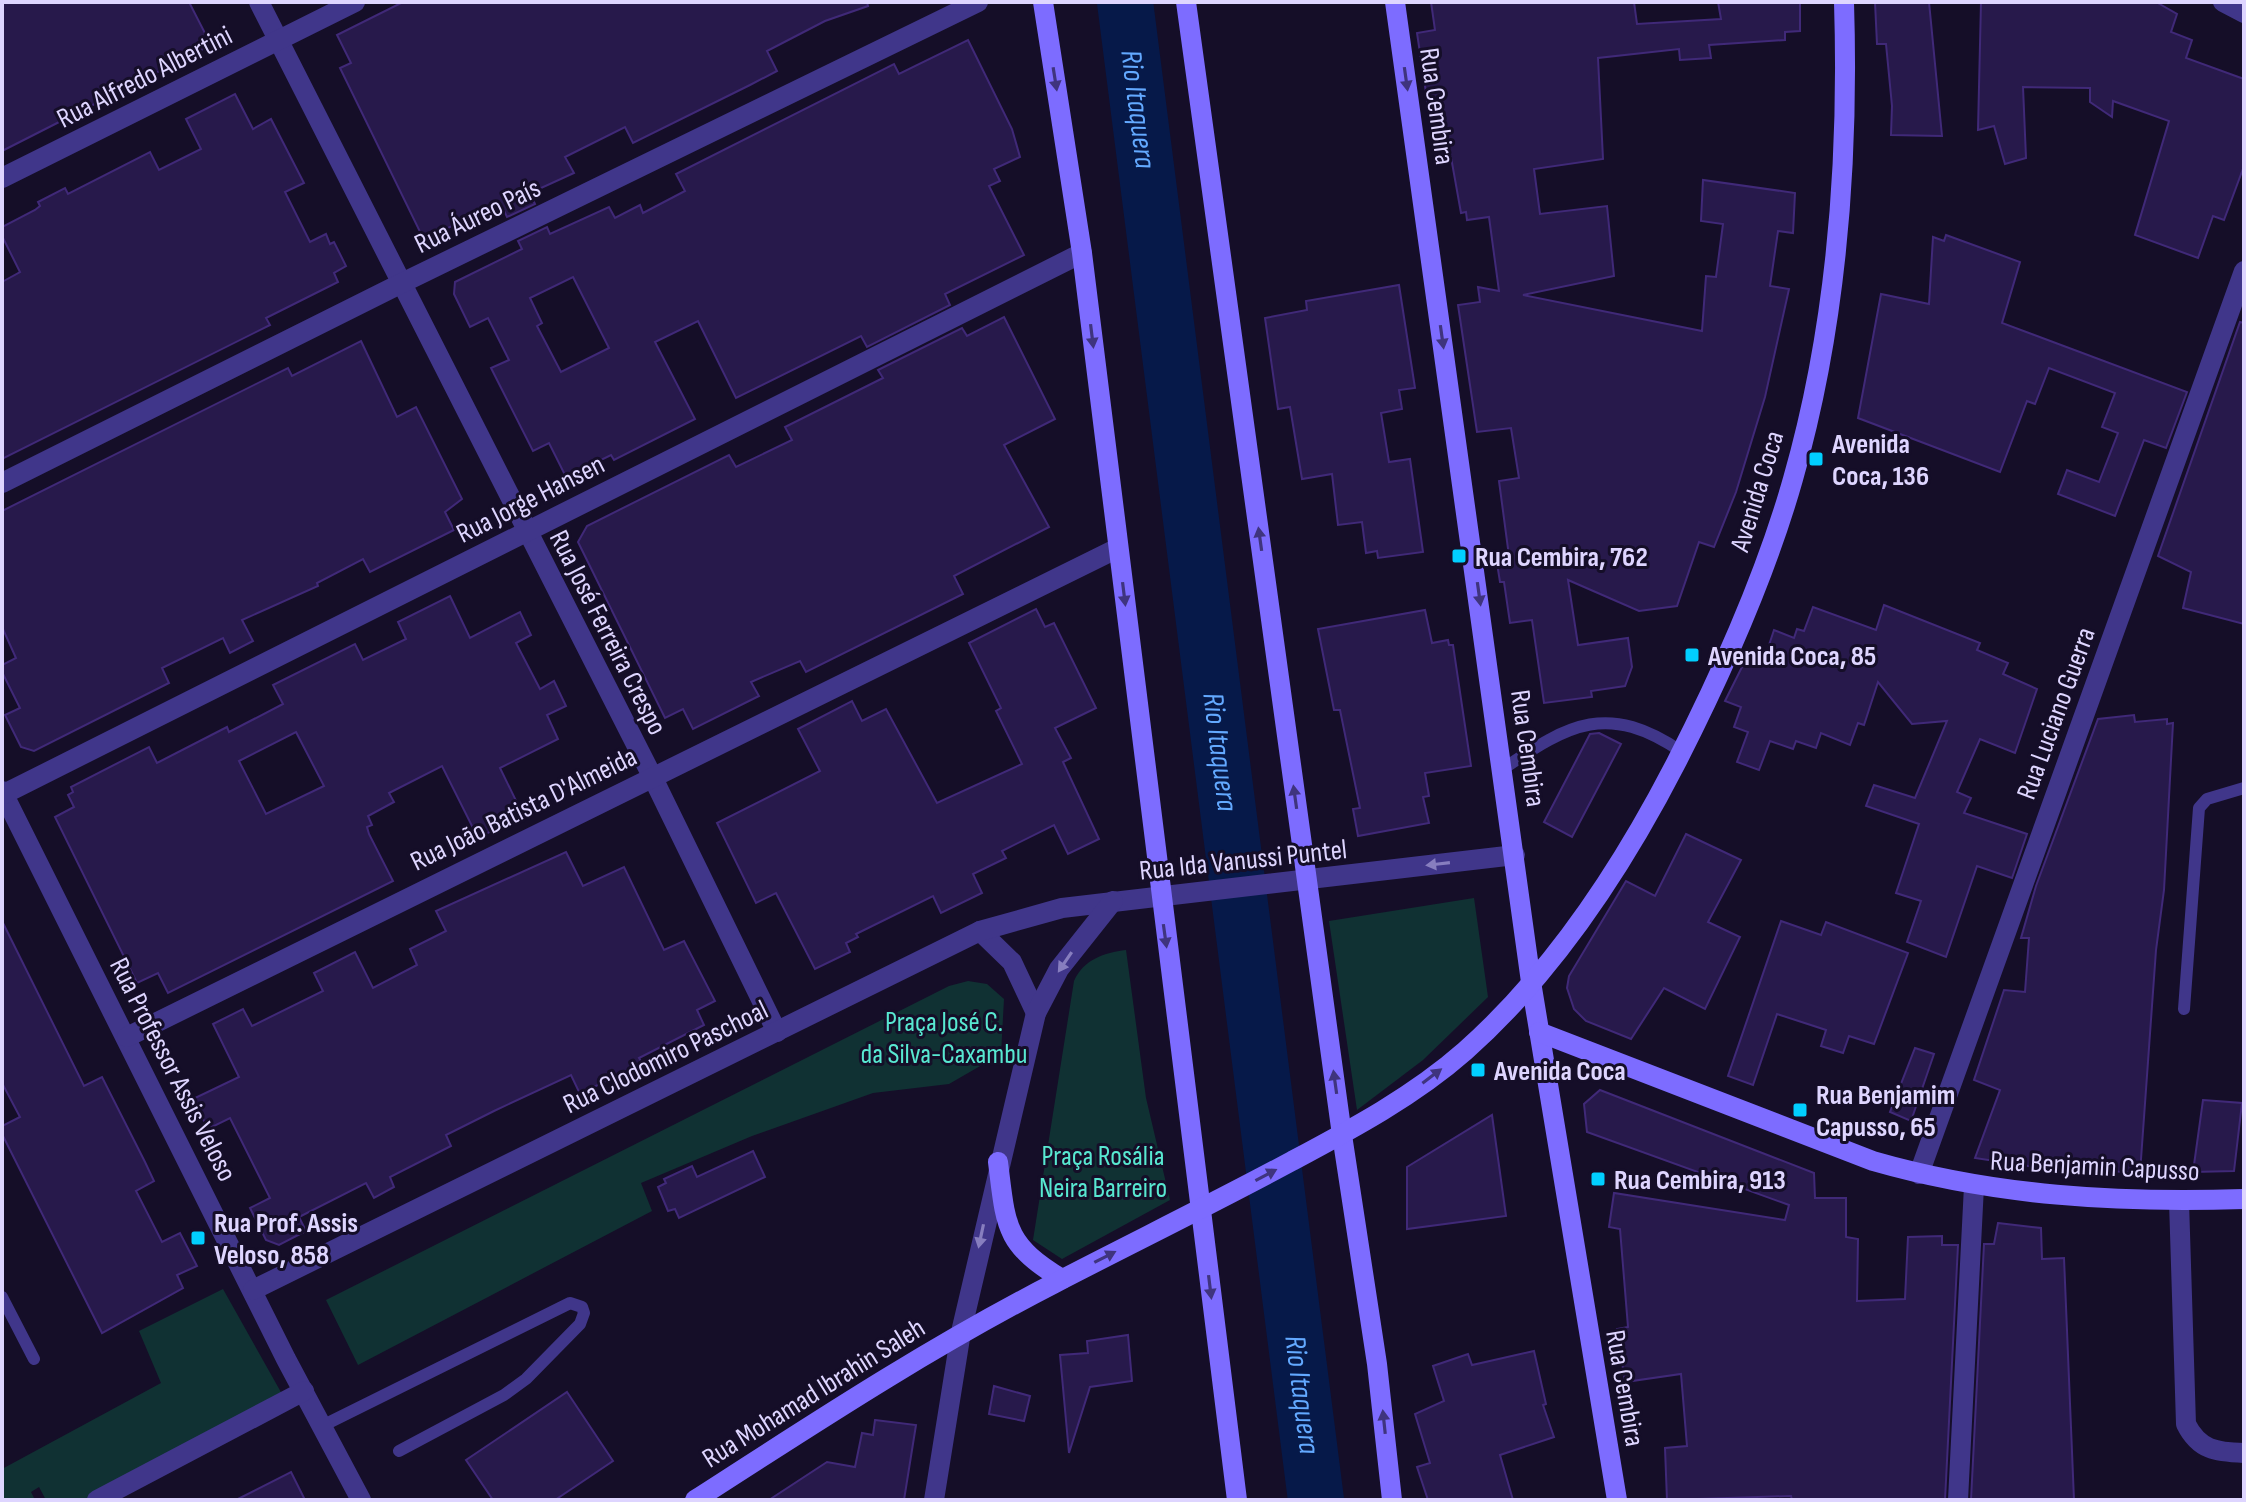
<svg xmlns="http://www.w3.org/2000/svg" width="2246" height="1502" viewBox="0 0 2246 1502" font-family="'Sofia Sans Condensed',sans-serif">
	<style>
		.green { fill: #103133 }
		.lines { fill: none; stroke-linecap: round; stroke-linejoin: round }
		.river { stroke: #061949; stroke-width: 56 }
		.building { fill: #27194b; stroke: #402978; stroke-width: 2; fill-rule: evenodd }
		.lane { stroke: #40368a; stroke-width: 12 }
		.street { stroke: #40368a; stroke-width: 20 }
		.secondary { stroke: #7d6cff; stroke-width: 20 }
		.oneway { fill: #3f347e }
		.oneway2 { fill: #877ebf }
		.poi-dot { fill: #01cfff; stroke: #150e28; stroke-width: 3 }
		.labels { text-anchor: middle; stroke-width: 6; stroke-linejoin: round; paint-order: stroke }
		.street-label { font-size: 28px; fill: #ded5ff; stroke: #150e28 }
		.poi-label { font-size: 28px; font-weight: bold; fill: #ded5ff; stroke: #150e28; text-anchor: start }
		.park-label { font-size: 28px; fill: #58e8d1; stroke: #150e28 }
		.water-label { font-size: 30px; font-style: italic; fill: #63a9ff; stroke: #150e28 }
	</style>
	<rect width="100%" height="100%" fill="#150e28"/>
	<g class="green">
		<polygon points="1474,898 1488,997 1423,1060 1357,1110 1329,921"/>
		<path d="M1126 950 1146 1098 1170 1200 1062 1259 1033 1240 1074 981C1084 959 1104 953 1126 950Z"/>
		<polygon points="968,981 987,984 1004,999 1001,1054 949,1084 873,1093 752,1136 641,1183 652,1211 358,1365 326,1300 949,986"/>
		<polygon points="223,1289 282,1394 87,1500 46,1500 39,1487 31,1492 35,1500 2,1500 2,1469 161,1383 139,1331"/>
	</g>
	<g class="lines">
		<path class="river" id="s1" d="M1125 2 1316 1500"/>
	</g>
	<g class="building">
		<polygon points="2,2 189,2 208,39 202,42 205,48 2,151"/>
		<polygon points="403,2 867,2 868,6 825,21 767,51 777,71 750,85 633,143 625,127 565,157 574,173 530,193 535,204 507,217 500,202 424,240 340,68 351,63 337,35"/>
		<polygon points="1431,2 1634,2 1637,24 1721,19 1718,2 1800,2 1800,31 1785,32 1785,40 1709,45 1711,58 1680,60 1679,49 1598,58 1603,159 1534,169 1540,214 1607,206 1614,276 1523,295 1702,331 1706,276 1716,277 1723,224 1701,221 1703,180 1795,193 1793,233 1778,231 1770,286 1789,289 1765,397 1736,492 1714,547 1699,542 1677,606 1639,611 1568,580 1578,645 1628,638 1632,667 1625,686 1591,691 1592,697 1544,703 1532,620 1510,623 1504,582 1500,582 1496,557 1509,556 1499,481 1519,478 1511,428 1477,432 1458,305 1480,302 1478,287 1499,291 1489,217 1467,220 1466,212 1461,213 1451,157 1436,159 1417,33 1435,30"/>
		<polygon points="1875,2 1929,2 1942,136 1891,135 1892,106 1886,44 1877,44"/>
		<polygon points="1981,2 2156,2 2177,14 2171,32 2192,40 2186,58 2244,79 2244,166 2224,220 2213,216 2198,258 2135,235 2169,121 2113,101 2112,117 2090,102 2090,88 2023,87 2026,158 2005,164 1994,126 1978,130"/>
		<path d="M968 40 1012 129 1020 157 994 169 1000 181 989 186 1024 255 945 294 950 305 867 347 861 336 736 398 698 321 655 342 695 419 614 460 611 455 566 477 549 443 533 451 491 368 509 360 488 318 470 327 454 294 455 282 522 249 518 241 547 227 550 234 609 207 615 218 640 205 643 213 685 191 676 174 894 64 899 74ZM573 277 609 348 561 372 537 326 542 323 530 298Z"/>
		<polygon points="235,94 253,129 271,119 304,183 285,192 310,242 326,234 330,244 334,242 346,266 334,273 338,282 266,318 270,325 2,459 2,282 20,272 2,236 2,227 35,210 40,206 38,202 65,188 68,194 150,152 159,170 201,149 186,119"/>
		<polygon points="1946,235 2020,262 2002,323 2187,392 2166,448 2144,440 2115,516 2058,494 2067,470 2099,482 2118,433 2102,427 2115,393 2049,368 2035,404 2027,401 2000,472 1858,418 1881,294 1929,304 1933,237 1944,241"/>
		<polygon points="1399,285 1415,388 1399,390 1402,409 1381,413 1389,462 1410,459 1423,552 1378,558 1377,551 1366,553 1362,522 1338,525 1332,474 1302,479 1290,407 1278,409 1265,318 1307,310 1306,301"/>
		<polygon points="1004,317 1055,419 1004,445 1049,527 954,576 963,594 806,672 800,661 751,682 759,696 693,729 683,709 665,718 578,542 587,526 729,455 736,467 792,440 785,427 883,378 878,370 962,328 967,336"/>
		<polygon points="2240,322 2244,323 2244,624 2183,608 2191,572 2158,556"/>
		<polygon points="361,341 397,417 416,407 462,499 445,512 454,530 370,572 363,559 317,583 318,586 242,620 253,641 230,653 223,638 162,668 169,683 34,751 21,747 5,715 20,708 2,672 2,665 16,658 2,627 2,511 288,368 292,376"/>
		<path d="M450 596 470 638 520 612 531 635 516 643 540 689 554 681 566 706 547 715 558 739 500 768 523 815 478 838 442 766 389 793 394 802 368 816 372 825 367 827 369 834 393 881 168 993 158 973 137 983 55 817 74 807 68 795 73 792 71 787 149 747 157 763 227 727 229 732 283 704 273 685 355 644 363 660 406 639 398 622ZM296 732 324 786 266 814 239 761Z"/>
		<polygon points="1884,605 1980,643 1977,650 2008,663 2003,674 2037,689 2015,753 1980,739 1957,792 1971,798 1964,813 2027,834 2012,878 1977,866 1946,957 1907,942 1921,901 1896,893 1919,824 1866,806 1874,785 1915,798 1947,721 1912,724 1878,682 1864,725 1858,723 1850,745 1821,733 1816,748 1796,741 1793,749 1770,741 1759,770 1737,762 1748,732 1734,727 1741,707 1725,701 1750,651 1765,657 1774,630 1794,638 1797,629 1804,631 1813,607 1876,630"/>
		<polygon points="1036,609 1045,627 1054,623 1096,708 1055,728 1071,758 1063,762 1099,839 1068,854 1054,825 1002,851 1006,858 973,874 982,893 941,913 933,896 856,934 858,937 846,943 850,952 815,969 776,893 756,903 717,823 820,771 798,729 852,701 862,721 886,709 937,803 1022,764 996,711 1001,708 969,643"/>
		<polygon points="1425,610 1432,643 1448,640 1449,645 1453,645 1471,766 1425,773 1429,796 1423,797 1429,823 1358,836 1353,809 1360,808 1340,710 1334,710 1318,629"/>
		<polygon points="2134,715 2135,722 2167,719 2167,724 2173,723 2164,890 2156,950 2140,1173 2028,1166 1975,1158 2000,1090 1974,1080 2004,990 2025,992 2029,938 2021,938 2036,886 2098,719"/>
		<polygon points="1599,733 1621,744 1572,837 1544,822 1590,734"/>
		<polygon points="1686,834 1741,860 1708,922 1740,937 1705,1009 1664,988 1631,1039 1586,1021 1574,1009 1567,988 1569,976 1626,881 1655,896"/>
		<polygon points="566,852 583,886 624,867 664,950 684,941 715,1001 697,1010 704,1025 639,1058 642,1063 580,1094 571,1075 494,1111 446,1135 451,1146 390,1177 394,1187 374,1198 366,1183 299,1217 306,1231 279,1245 266,1240 250,1208 270,1198 230,1118 208,1129 193,1099 239,1077 213,1024 243,1009 252,1026 323,991 314,973 355,952 373,988 417,965 410,949 446,931 436,911"/>
		<polygon points="2,921 84,1086 102,1077 145,1162 154,1181 136,1191 162,1242 180,1233 197,1266 177,1275 183,1288 102,1333 2,1134 2,1126 20,1117 2,1083"/>
		<polygon points="1781,921 1821,935 1826,922 1908,953 1874,1044 1849,1036 1843,1053 1821,1046 1826,1030 1777,1014 1753,1085 1728,1076"/>
		<polygon points="1915,1048 1934,1054 1911,1121 1890,1112"/>
		<polygon points="1600,1090 1814,1173 1815,1198 1846,1198 1846,1237 1858,1239 1857,1301 1905,1299 1908,1237 1942,1236 1942,1245 1958,1245 1945,1500 1792,1500 1791,1496 1667,1500 1665,1448 1687,1446 1681,1374 1625,1382 1617,1329 1628,1327 1620,1229 1609,1227 1614,1193 1785,1220 1789,1205 1587,1132 1584,1104"/>
		<polygon points="2203,1100 2242,1103 2234,1171 2193,1172"/>
		<polygon points="1492,1115 1506,1216 1407,1229 1407,1167"/>
		<polygon points="753,1151 765,1177 679,1218 675,1209 668,1211 658,1187 666,1183 664,1179 692,1166 697,1177"/>
		<polygon points="1998,1223 2041,1228 2042,1259 2064,1258 2074,1500 1971,1500 1984,1244 1994,1244"/>
		<polygon points="1128,1335 1132,1381 1090,1387 1069,1453 1060,1355 1088,1353 1087,1341"/>
		<polygon points="1534,1351 1546,1404 1543,1405 1554,1437 1500,1455 1513,1500 1428,1500 1417,1467 1430,1463 1415,1414 1444,1401 1433,1366 1468,1354 1472,1365"/>
		<polygon points="994,1386 1030,1396 1024,1421 989,1414"/>
		<polygon points="567,1392 613,1461 555,1500 493,1500 466,1460"/>
		<polygon points="875,1420 916,1425 904,1500 769,1500 827,1462 855,1467 862,1433 873,1435"/>
		<polygon points="291,1472 305,1500 236,1500"/>
	</g>
	<g class="lines">
		<g class="lane">
			<path d="M1503 769C1570 723 1608 702 1682 752"/>
			<polyline points="2184,1009 2199,808 2207,799 2244,788"/>
			<polyline points="2,1297 34,1359"/>
			<polyline points="322,1426 570,1303 582,1307 584,1313 580,1324 526,1379 504,1395 399,1451"/>
		</g>
		<g class="street">
			<polyline points="259,2 652,776 777,1032"/>
			<polyline points="2223,2 2244,13"/>
			<polyline points="2,178 355,2"/>
			<polyline points="2,483 400,284 978,2"/>
			<polyline points="2,791 286,1359 361,1500"/>
			<polyline points="4,794 1082,253"/>
			<polyline points="980,931 1012,962 1036,1013"/>
			<polyline points="127,1037 1118,548"/>
			<polyline points="1919,1174 2244,271"/>
			<path d="M2179 1201 2186 1424C2199 1450 2216 1452 2244 1453"/>
			<polyline points="253,1290 980,931 1062,908 1515,855"/>
			<polyline points="97,1500 304,1391"/>
			<polyline points="934,1500 961,1332 1036,1013 1059,969 1113,901"/>
			<polyline points="1958,1500 1974,1186"/>
		</g>
		<g class="secondary">
			<polyline points="1043,2 1082,253 1237,1500"/>
			<polyline points="1186,2 1342,1135 1377,1364 1392,1500"/>
			<polyline points="1395,2 1531,982 1617,1500"/>
			<path d="M1539 1032 1873 1161C1995 1196 2117 1203 2244 1199"/>
			<path d="M998 1162C1006 1226 1004 1244 1062 1279"/>
			<path d="M695 1500C813 1424 930 1347 1055 1283 1134 1242 1214 1203 1292 1161 1352 1129 1414 1096 1465 1051 1554 972 1622 868 1676 763 1722 673 1765 578 1793 479 1837 325 1849 162 1844 2"/>
		</g>
	</g>
	<defs><path id="oneway-solid" d="M-6-.8H1V-3.2L6.5 0L1 3.2V.8H-6Z" transform="scale(2)"/></defs>
	<g class="oneway">
		<use href="#oneway-solid" transform="translate(1055 79) rotate(81)"/>
		<use href="#oneway-solid" transform="translate(1406 79) rotate(82)"/>
		<use href="#oneway-solid" transform="translate(1092 336) rotate(83)"/>
		<use href="#oneway-solid" transform="translate(1442 337) rotate(82)"/>
		<use href="#oneway-solid" transform="translate(1260 539) rotate(-98)"/>
		<use href="#oneway-solid" transform="translate(1124 594) rotate(83)"/>
		<use href="#oneway-solid" transform="translate(1479 594) rotate(82)"/>
		<use href="#oneway-solid" transform="translate(1295 797) rotate(-98)"/>
		<use href="#oneway-solid" transform="translate(1165 936) rotate(82)"/>
		<use href="#oneway-solid" transform="translate(1432 1076) rotate(-37)"/>
		<use href="#oneway-solid" transform="translate(1335 1082) rotate(-98)"/>
		<use href="#oneway-solid" transform="translate(1266 1175) rotate(-28)"/>
		<use href="#oneway-solid" transform="translate(1105 1257) rotate(-27)"/>
		<use href="#oneway-solid" transform="translate(1210 1287) rotate(83)"/>
		<use href="#oneway-solid" transform="translate(1384 1422) rotate(-96)"/>
	</g>
	<g class="oneway2">
		<use href="#oneway-solid" transform="translate(1438 864) rotate(173)"/>
		<use href="#oneway-solid" transform="translate(1065 962) rotate(124)"/>
		<use href="#oneway-solid" transform="translate(981 1236) rotate(102)"/>
	</g>
	<g class="poi-dot">
		<rect x="1808" y="451" width="16" height="16" rx="4"/>
		<rect x="1451" y="548" width="16" height="16" rx="4"/>
		<rect x="1684" y="647" width="16" height="16" rx="4"/>
		<rect x="1470" y="1062" width="16" height="16" rx="4"/>
		<rect x="1792" y="1102" width="16" height="16" rx="4"/>
		<rect x="1590" y="1171" width="16" height="16" rx="4"/>
		<rect x="190" y="1230" width="16" height="16" rx="4"/>
	</g>
	<g class="labels">
		<g class="street-label">
			<text transform="translate(144 76) rotate(-27)" y="10">Rua Alfredo Albertini</text>
			<text transform="translate(1438 106) rotate(82)" y="10">Rua Cembira</text>
			<text transform="translate(477 215) rotate(-26)" y="10">Rua Áureo País</text>
			<text transform="translate(1756 491) rotate(-73)" y="10">Avenida Coca</text>
			<text transform="translate(530 498) rotate(-27)" y="10">Rua Jorge Hansen</text>
			<text transform="translate(609 632) rotate(63)" y="10">Rua José Ferreira Crespo</text>
			<text transform="translate(2055 713) rotate(-70)" y="10">Rua Luciano Guerra</text>
			<text transform="translate(1529 748) rotate(82)" y="10">Rua Cembira</text>
			<text transform="translate(523 808) rotate(-26)" y="10">Rua João Batista D'Almeida</text>
			<text transform="translate(1243 859) rotate(-6)" y="10">Rua Ida Vanussi Puntel</text>
			<text transform="translate(665 1056) rotate(-26)" y="10">Rua Clodomiro Paschoal</text>
			<text transform="translate(174 1069) rotate(63)" y="10">Rua Professor Assis Veloso</text>
			<text transform="translate(2095 1165) rotate(3)" y="10">Rua Benjamin Capusso</text>
			<text transform="translate(1626 1388) rotate(80)" y="10">Rua Cembira</text>
			<text transform="translate(813 1392) rotate(-32)" y="10">Rua Mohamad Ibrahin Saleh</text>
		</g>
		<g class="poi-label">
			<text x="1832" y="453">Avenida<tspan x="1832" dy="32">Coca, 136</tspan></text>
			<text x="1475" y="566">Rua Cembira, 762</text>
			<text x="1708" y="665">Avenida Coca, 85</text>
			<text x="1494" y="1080">Avenida Coca</text>
			<text x="1816" y="1104">Rua Benjamim<tspan x="1816" dy="32">Capusso, 65</tspan></text>
			<text x="1614" y="1189">Rua Cembira, 913</text>
			<text x="214" y="1232">Rua Prof. Assis<tspan x="214" dy="32">Veloso, 858</tspan></text>
		</g>
		<g class="park-label">
			<text x="944" y="1031">Praça José C.<tspan x="944" dy="32">da Silva-Caxambu</tspan></text>
			<text x="1103" y="1165">Praça Rosália<tspan x="1103" dy="32">Neira Barreiro</tspan></text>
		</g>
		<g class="water-label">
			<text dy="10" stroke="none"><textPath href="#s1" startOffset="108">Rio Itaquera</textPath></text>
			<text dy="10" stroke="none"><textPath href="#s1" startOffset="756">Rio Itaquera</textPath></text>
			<text dy="10" stroke="none"><textPath href="#s1" startOffset="1404">Rio Itaquera</textPath></text>
		</g>
	</g>
	<rect width="2246" height="1502" fill="none" stroke="#ded5ff" stroke-width="8"/>
</svg>
